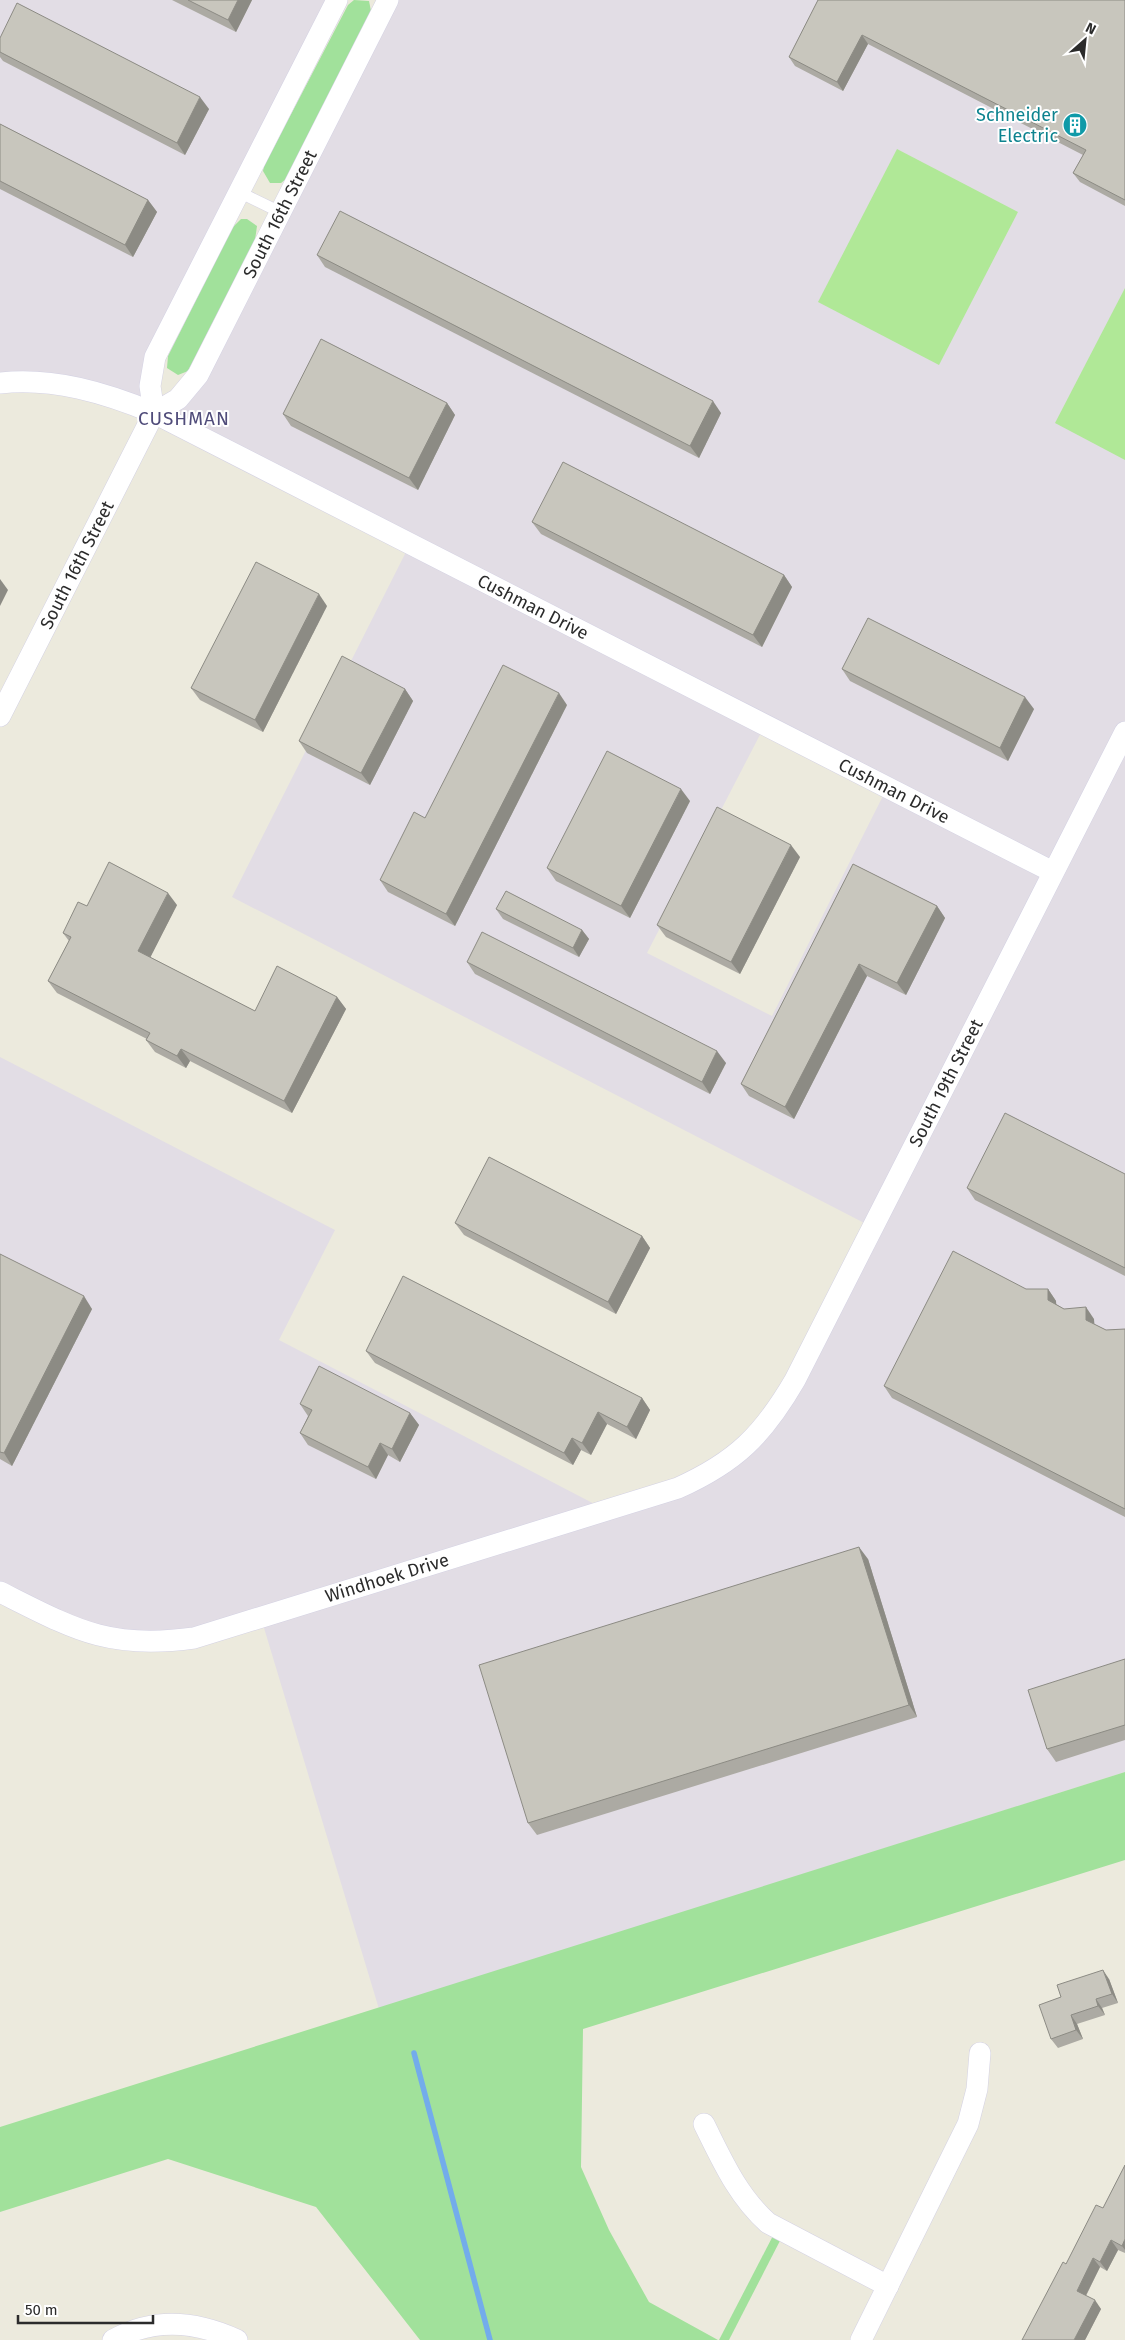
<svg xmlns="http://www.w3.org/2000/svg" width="1125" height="2340" viewBox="0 0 1125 2340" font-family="'Fira Sans',sans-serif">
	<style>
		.industrial { fill: #e2dde5; fill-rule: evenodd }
		.green { fill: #a1e19b }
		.pitch { fill: #b0e897 }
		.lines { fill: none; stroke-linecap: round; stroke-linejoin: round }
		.stream { stroke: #73aceb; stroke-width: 5.5 }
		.service-casing { stroke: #d4d2e3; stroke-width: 12 }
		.minor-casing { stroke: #d4d2e3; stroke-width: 22 }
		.service { stroke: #fff; stroke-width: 11 }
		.minor { stroke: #fff; stroke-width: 21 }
		.wall { fill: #acaaa3 }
		.shaded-wall { fill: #8c8b84 }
		.building { fill: #c8c6bd; stroke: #8c8b84 }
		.labels { text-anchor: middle; stroke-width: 4; stroke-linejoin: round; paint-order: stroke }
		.culture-label { font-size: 18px; fill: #0d838f; stroke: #fff; text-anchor: end }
		.street-label { font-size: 18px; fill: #2b2b2b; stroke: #fff }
		.neighbourhood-label { font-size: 19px; letter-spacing: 1px; fill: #504c7a; stroke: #fff }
	</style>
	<rect width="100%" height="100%" fill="#eceadd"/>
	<path class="industrial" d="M0 0H337L155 357 154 413 178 399 388 0H1125V1772L379 2009 261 1618 126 1642 0 1592V1057L335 1230 279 1340 606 1510 678 1488 756 1436 872 1227 232 897 410 544 154 413 0 383ZM765 725 887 788 772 1016 647 953Z"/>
	<g class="green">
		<polygon points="354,0 369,1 371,11 286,179 281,183 270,183 263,171 264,166 348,5"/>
		<polygon points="241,219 247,219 257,226 255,240 188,371 178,375 167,368 168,356 232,228"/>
		<polygon points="1125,1772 1125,1860 583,2029 581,2167 609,2230 649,2302 718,2340 420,2340 316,2207 168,2159 0,2212 0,2127"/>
		<polygon points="777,2228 784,2233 729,2340 719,2340"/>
	</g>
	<g class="pitch">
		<polygon points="897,149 1018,212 939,365 818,302"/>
		<polygon points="1125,288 1125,460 1055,423"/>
	</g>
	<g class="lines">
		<polyline class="stream" points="414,2053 490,2340"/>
		<defs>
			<polyline id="service" points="239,192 280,212"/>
			<g id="minor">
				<path d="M0 383C53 377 106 393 154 413L1053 872"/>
				<polyline points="154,413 150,386 155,357 337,0"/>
				<polyline points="0,716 154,413 178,399 198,375 388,0"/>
				<path d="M0 1592C74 1629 108 1650 194 1638L678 1488C736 1462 763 1435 795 1380L1125 732"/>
				<path d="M704 2124C722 2160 737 2195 768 2223L888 2286"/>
				<path d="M113 2340C154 2317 196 2321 237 2340"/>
				<polyline points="861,2340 968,2124 977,2089 980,2053"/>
			</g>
		</defs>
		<use href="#service" class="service-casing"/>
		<use href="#minor" class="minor-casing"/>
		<use href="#service" class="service"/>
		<use href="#minor" class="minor"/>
	</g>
	<g class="wall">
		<polygon points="172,0 252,0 236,32"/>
		<polygon points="818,0 1125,0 1125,206 1080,182 1073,173 1083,155 868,44 843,91 795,66 789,57"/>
		<polygon points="0,38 209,109 185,155 3,61 0,57"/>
		<polygon points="0,124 148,200 157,212 133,257 0,189"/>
		<polygon points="317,255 721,413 699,458 325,267"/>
		<polygon points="447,403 455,415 418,490 291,426 283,414"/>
		<polygon points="532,522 784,575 792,587 762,647 541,534"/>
		<polygon points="327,606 263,732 200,700 191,688"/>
		<polygon points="842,669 1034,709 1008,761 850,681"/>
		<polygon points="405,689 413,701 370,785 307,753 299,741"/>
		<polygon points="567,705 455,926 388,892 380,880 425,818"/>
		<polygon points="690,801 630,918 556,881 547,868"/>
		<polygon points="800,857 740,974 666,937 657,925"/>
		<polygon points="853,864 937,906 945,918 906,995 867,976 794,1119 749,1096 741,1084"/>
		<polygon points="177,905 150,957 255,1011 337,997 346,1009 292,1113 190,1061 186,1068 155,1052 146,1040 147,1039 57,993 48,981 69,941 63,933 87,906"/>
		<polygon points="496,909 582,930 589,939 579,957 503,919"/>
		<polygon points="467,962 726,1063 710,1094 475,974"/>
		<polygon points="1125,1174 1125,1276 975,1200 967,1188"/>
		<polygon points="455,1223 642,1236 650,1248 616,1314 464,1235"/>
		<polygon points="0,1254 92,1309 12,1466 0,1459"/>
		<polygon points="1026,1289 1048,1289 1056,1301 1056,1304 1064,1309 1094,1319 1094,1324 1106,1330 1125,1329 1125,1517 892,1398 884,1386"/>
		<polygon points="366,1351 642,1398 650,1410 636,1439 607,1424 591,1455 581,1450 573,1465 375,1363"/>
		<polygon points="300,1404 410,1413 419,1425 400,1462 388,1455 376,1479 308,1445 300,1433 308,1416"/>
		<polygon points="868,1559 917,1717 537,1835 528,1823"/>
		<polygon points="1125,1659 1125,1740 1056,1762 1047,1749"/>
		<polygon points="1109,1979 1118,2003 1102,2008 1105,2015 1077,2024 1083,2039 1058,2048 1051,2039 1061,1997"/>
		<polygon points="1125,2165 1125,2253 1118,2250 1107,2271 1100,2267 1086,2296 1101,2309 1085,2340 1066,2264 1103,2208"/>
	</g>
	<g class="shaded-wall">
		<polygon points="238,0 252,0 236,32 228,20"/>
		<polygon points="862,35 868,44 843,91 837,82"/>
		<polygon points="200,97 209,109 185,155 177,143"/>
		<polygon points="148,200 157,212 133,257 125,245"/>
		<polygon points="713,401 721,413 699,458 690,446"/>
		<polygon points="447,403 455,415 418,490 409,478"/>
		<polygon points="784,575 792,587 762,647 753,635"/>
		<polygon points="0,579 8,590 0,606"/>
		<polygon points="319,594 327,606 263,732 255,720"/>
		<polygon points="405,689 413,701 370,785 361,773"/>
		<polygon points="559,693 567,705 455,926 446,914"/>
		<polygon points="1025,697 1034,709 1008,761 1000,748"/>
		<polygon points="681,789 690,801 630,918 621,906"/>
		<polygon points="791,845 800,857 740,974 731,962"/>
		<polygon points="168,893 177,905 147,964 138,951"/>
		<polygon points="937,906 945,918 906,995 897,983"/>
		<polygon points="582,930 589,939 579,957 573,948"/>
		<polygon points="859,964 867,976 794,1119 785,1107"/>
		<polygon points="337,997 346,1009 292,1113 284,1101"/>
		<polygon points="181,1049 190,1061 186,1068 177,1056"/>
		<polygon points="717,1051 726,1063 710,1094 702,1082"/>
		<polygon points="642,1236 650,1248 616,1314 608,1302"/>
		<polygon points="1048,1289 1056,1301 1057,1312 1048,1300"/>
		<polygon points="84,1296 92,1309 12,1466 4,1453"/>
		<polygon points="1086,1307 1094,1319 1095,1332 1086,1320"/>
		<polygon points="642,1398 650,1410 636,1439 627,1427"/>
		<polygon points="598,1412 607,1424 591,1455 582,1443"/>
		<polygon points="410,1413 419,1425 400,1462 392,1449"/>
		<polygon points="572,1438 581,1450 573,1465 564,1453"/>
		<polygon points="380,1443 388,1455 376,1479 368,1467"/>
		<polygon points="859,1547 868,1559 917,1717 909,1705"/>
		<polygon points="1103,1970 1109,1979 1118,2003 1112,1994"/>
		<polygon points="1096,1999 1102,2008 1105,2015 1098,2006"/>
		<polygon points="1071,2015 1077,2024 1083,2039 1076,2030"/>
		<polygon points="1125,2239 1125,2250 1122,2246"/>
		<polygon points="1111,2240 1118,2250 1107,2271 1100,2262"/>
		<polygon points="1093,2258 1100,2267 1083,2301 1077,2291"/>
		<polygon points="1095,2300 1101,2309 1085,2340 1074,2340"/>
	</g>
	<g class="building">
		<polygon points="188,0 238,0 228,20"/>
		<polygon points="818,0 1125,0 1125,200 1073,173 1086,150 862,35 837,82 789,57"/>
		<polygon points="17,3 200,97 177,143 0,52 0,38"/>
		<polygon points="0,124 148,200 125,245 0,181"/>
		<polygon points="340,211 713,401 690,446 317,255"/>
		<polygon points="321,339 447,403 409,478 283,414"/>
		<polygon points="563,462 784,575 753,635 532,522"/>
		<polygon points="256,562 319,594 255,720 191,688"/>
		<polygon points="868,618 1025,697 1000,748 842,669"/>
		<polygon points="342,656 405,689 361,773 299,741"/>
		<polygon points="503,665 559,693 446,914 380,880 414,812 425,818"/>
		<polygon points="607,751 681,789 621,906 547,868"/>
		<polygon points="717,807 791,845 731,962 657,925"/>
		<polygon points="109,862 168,893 138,951 255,1011 277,966 337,997 284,1101 181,1049 177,1056 146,1040 150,1033 48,981 71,937 63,933 78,902 87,906"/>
		<polygon points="853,864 937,906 897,983 859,964 785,1107 741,1084"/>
		<polygon points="506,891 582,930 573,948 496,909"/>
		<polygon points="482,932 717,1051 702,1082 467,962"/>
		<polygon points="1005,1113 1125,1174 1125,1268 967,1188"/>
		<polygon points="489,1157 642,1236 608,1302 455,1223"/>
		<polygon points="953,1251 1026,1289 1048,1289 1048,1300 1064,1309 1086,1307 1086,1320 1106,1330 1125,1329 1125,1509 884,1386"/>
		<polygon points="0,1254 84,1296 4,1453 0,1452"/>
		<polygon points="403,1276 642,1398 627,1427 598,1412 582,1443 572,1438 564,1453 366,1351"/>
		<polygon points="319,1366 410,1413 392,1449 380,1443 368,1467 300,1433 312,1410 300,1404"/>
		<polygon points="859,1547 909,1705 528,1823 479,1665"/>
		<polygon points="1125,1659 1125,1725 1047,1749 1028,1690"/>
		<polygon points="1103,1970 1112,1994 1096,1999 1098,2006 1071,2015 1076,2030 1051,2039 1039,2005 1061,1997 1057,1985"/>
		<polygon points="1125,2165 1125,2239 1122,2246 1111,2240 1100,2262 1093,2258 1077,2291 1095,2300 1074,2340 1022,2340 1063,2262 1066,2264 1096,2205 1103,2208"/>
	</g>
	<defs>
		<symbol id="building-disc" viewBox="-11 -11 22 22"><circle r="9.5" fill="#0f9aa8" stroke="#fff"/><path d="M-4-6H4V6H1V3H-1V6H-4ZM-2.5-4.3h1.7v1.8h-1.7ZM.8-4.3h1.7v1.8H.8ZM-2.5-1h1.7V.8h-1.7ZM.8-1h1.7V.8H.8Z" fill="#fff"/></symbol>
	</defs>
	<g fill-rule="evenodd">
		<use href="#building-disc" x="1061" y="111" width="28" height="28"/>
	</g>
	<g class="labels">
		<g class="culture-label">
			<text x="1058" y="121">Schneider<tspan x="1058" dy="21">Electric</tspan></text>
		</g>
		<g class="street-label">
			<text transform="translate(280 214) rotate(-63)" y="6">South 16th Street</text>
			<text transform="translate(77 565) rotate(-63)" y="6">South 16th Street</text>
			<text transform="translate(533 607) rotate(27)" y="6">Cushman Drive</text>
			<text transform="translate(894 791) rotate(27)" y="6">Cushman Drive</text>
			<text transform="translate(946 1083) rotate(-63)" y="6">South 19th Street</text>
			<text transform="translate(387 1578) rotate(-17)" y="6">Windhoek Drive</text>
		</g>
		<g class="neighbourhood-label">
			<text x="184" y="425">CUSHMAN</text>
		</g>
	</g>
	<g transform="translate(1085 40) rotate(27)" stroke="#ffffff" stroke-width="4" paint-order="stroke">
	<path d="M0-4L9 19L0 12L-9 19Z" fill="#2b2b2b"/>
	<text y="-8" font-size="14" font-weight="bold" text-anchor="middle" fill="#2b2b2b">N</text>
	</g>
	<path d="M18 2315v8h135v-8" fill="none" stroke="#2b2b2b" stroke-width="2.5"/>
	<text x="25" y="2315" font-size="15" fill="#2b2b2b" stroke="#ffffff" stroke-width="4" paint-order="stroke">50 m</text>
</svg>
